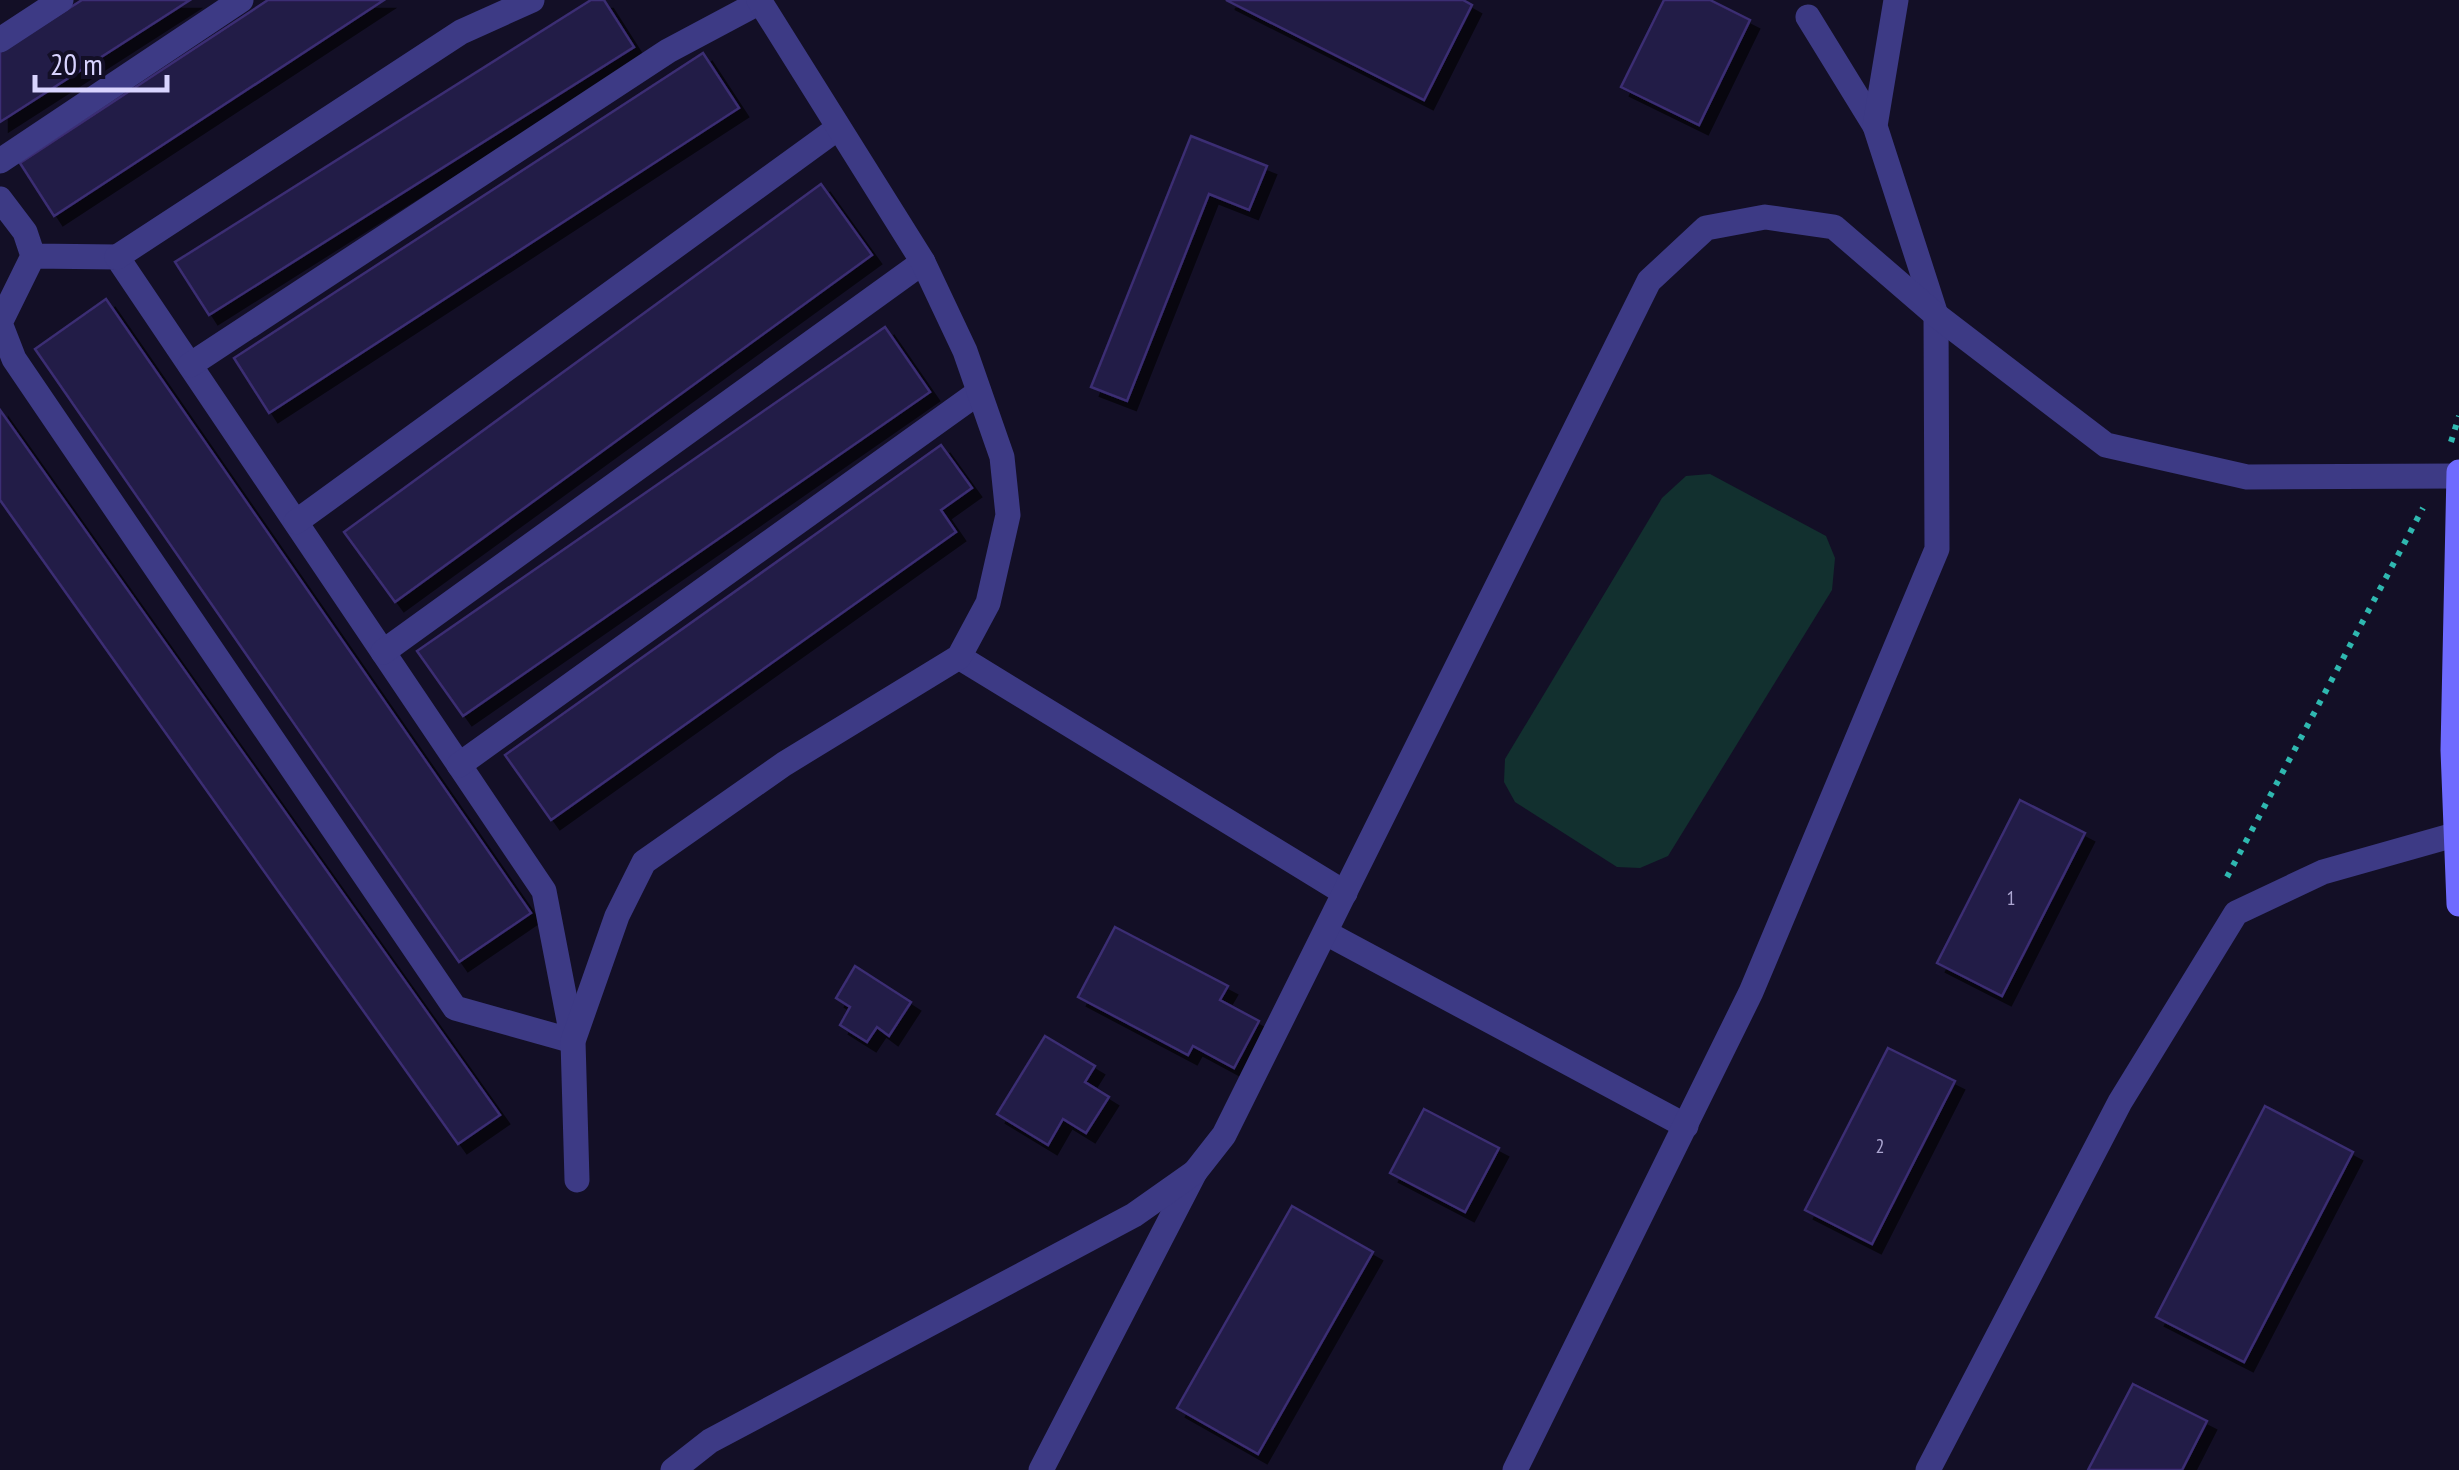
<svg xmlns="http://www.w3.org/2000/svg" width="2459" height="1470" viewBox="0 0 2459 1470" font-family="'PT Sans Narrow',sans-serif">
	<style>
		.green { fill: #12302f }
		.building { fill: #241b47; stroke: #3b2d73; stroke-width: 2.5; filter: url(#shadow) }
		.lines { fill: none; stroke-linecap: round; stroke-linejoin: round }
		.path { stroke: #2fb8b0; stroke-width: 6; stroke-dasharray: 5 8; stroke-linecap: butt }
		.lane { stroke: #3d3a85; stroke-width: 25 }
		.street { stroke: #3d3a85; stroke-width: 25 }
		.secondary { stroke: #6f6bff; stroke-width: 25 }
		.labels { text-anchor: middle; stroke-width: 8; stroke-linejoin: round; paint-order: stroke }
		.number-label { font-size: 20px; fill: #aca6d1 }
	</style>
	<defs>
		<filter id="shadow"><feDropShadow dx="9" dy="9" stdDeviation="0" flood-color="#0009"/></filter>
	</defs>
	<rect width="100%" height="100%" fill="#130f26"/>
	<polygon class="green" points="1710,474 1826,536 1835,558 1832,590 1668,856 1640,868 1617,867 1515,802 1504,782 1505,759 1662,498 1686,476"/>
	<g class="building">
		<polygon points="82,0 190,0 0,122 0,52"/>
		<polygon points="268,0 384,0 54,216 20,163"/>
		<polygon points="591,0 604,0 634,47 209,315 175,262"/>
		<polygon points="1226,0 1463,0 1472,5 1424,100"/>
		<polygon points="1664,0 1710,0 1750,20 1699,125 1621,87"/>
		<polygon points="703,53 739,108 269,413 234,358"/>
		<polygon points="1191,136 1267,166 1249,210 1209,194 1127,401 1091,387"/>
		<polygon points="821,184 872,255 395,602 344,532"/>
		<polygon points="106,299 531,913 459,962 35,349"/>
		<polygon points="885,327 930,392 463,716 417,651"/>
		<polygon points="0,410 500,1115 458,1144 0,500"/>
		<polygon points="941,445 972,488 941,510 956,532 551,820 505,755"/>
		<polygon points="2020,800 2085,833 2002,996 1937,963"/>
		<polygon points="1115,927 1228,986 1220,1000 1259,1021 1234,1068 1193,1046 1188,1055 1078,997"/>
		<polygon points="855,966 911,1002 889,1036 877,1027 867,1042 840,1025 850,1007 836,998"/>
		<polygon points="1045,1036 1095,1066 1085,1082 1109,1097 1086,1133 1063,1119 1048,1145 997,1114"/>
		<polygon points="1888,1048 1955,1081 1872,1244 1805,1210"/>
		<polygon points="2265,1106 2353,1152 2244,1362 2156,1317"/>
		<polygon points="1424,1109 1499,1148 1465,1212 1390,1173"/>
		<polygon points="1292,1206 1373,1252 1258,1454 1177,1408"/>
		<polygon points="2133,1384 2207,1421 2182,1470 2088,1470"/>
	</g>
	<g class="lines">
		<g class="path">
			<polyline points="2451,442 2459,416"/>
			<polyline points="2227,877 2423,508"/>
		</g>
		<g class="lane">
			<polyline points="1808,17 1875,126"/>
			<polyline points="0,40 61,0"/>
			<polyline points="0,161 241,0"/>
			<polyline points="0,199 25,232 33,256 0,323 14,359 455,1008 573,1041 544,891 117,257 33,256"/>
			<polyline points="117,257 461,32 532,0"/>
			<polyline points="190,365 668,51 760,2"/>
			<polyline points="296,522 838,128"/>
			<polyline points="383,652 923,262"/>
			<polyline points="959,657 1345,893"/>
			<polyline points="459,765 979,392"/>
			<polyline points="1328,934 1686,1126"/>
			<polyline points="577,1180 573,1041 617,916 644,862 784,764 959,657 988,603 1008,515 1002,457 965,351 923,262 759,0"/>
			<polyline points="1041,1470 1195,1172"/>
			<polyline points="1515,1470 1751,992 1937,549 1936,315 1875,126 1896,0"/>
		</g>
		<g class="street">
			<polyline points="673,1470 710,1441 1134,1215 1195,1172 1224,1135 1649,281 1706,228 1765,217 1834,227 1936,315 2106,445 2247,477 2458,476"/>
			<polyline points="1928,1470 2120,1102 2236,913 2323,872 2454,835"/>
		</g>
		<polyline class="secondary" points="2459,472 2453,750 2459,904"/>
	</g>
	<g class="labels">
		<g class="number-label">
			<text x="2011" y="905">1</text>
			<text x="1880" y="1153">2</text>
		</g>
	</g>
	<path d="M35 75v15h132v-15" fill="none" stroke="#d9d4ff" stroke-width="5"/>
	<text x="50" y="75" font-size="30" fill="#d9d4ff" stroke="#130f26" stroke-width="8" paint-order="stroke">20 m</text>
</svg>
